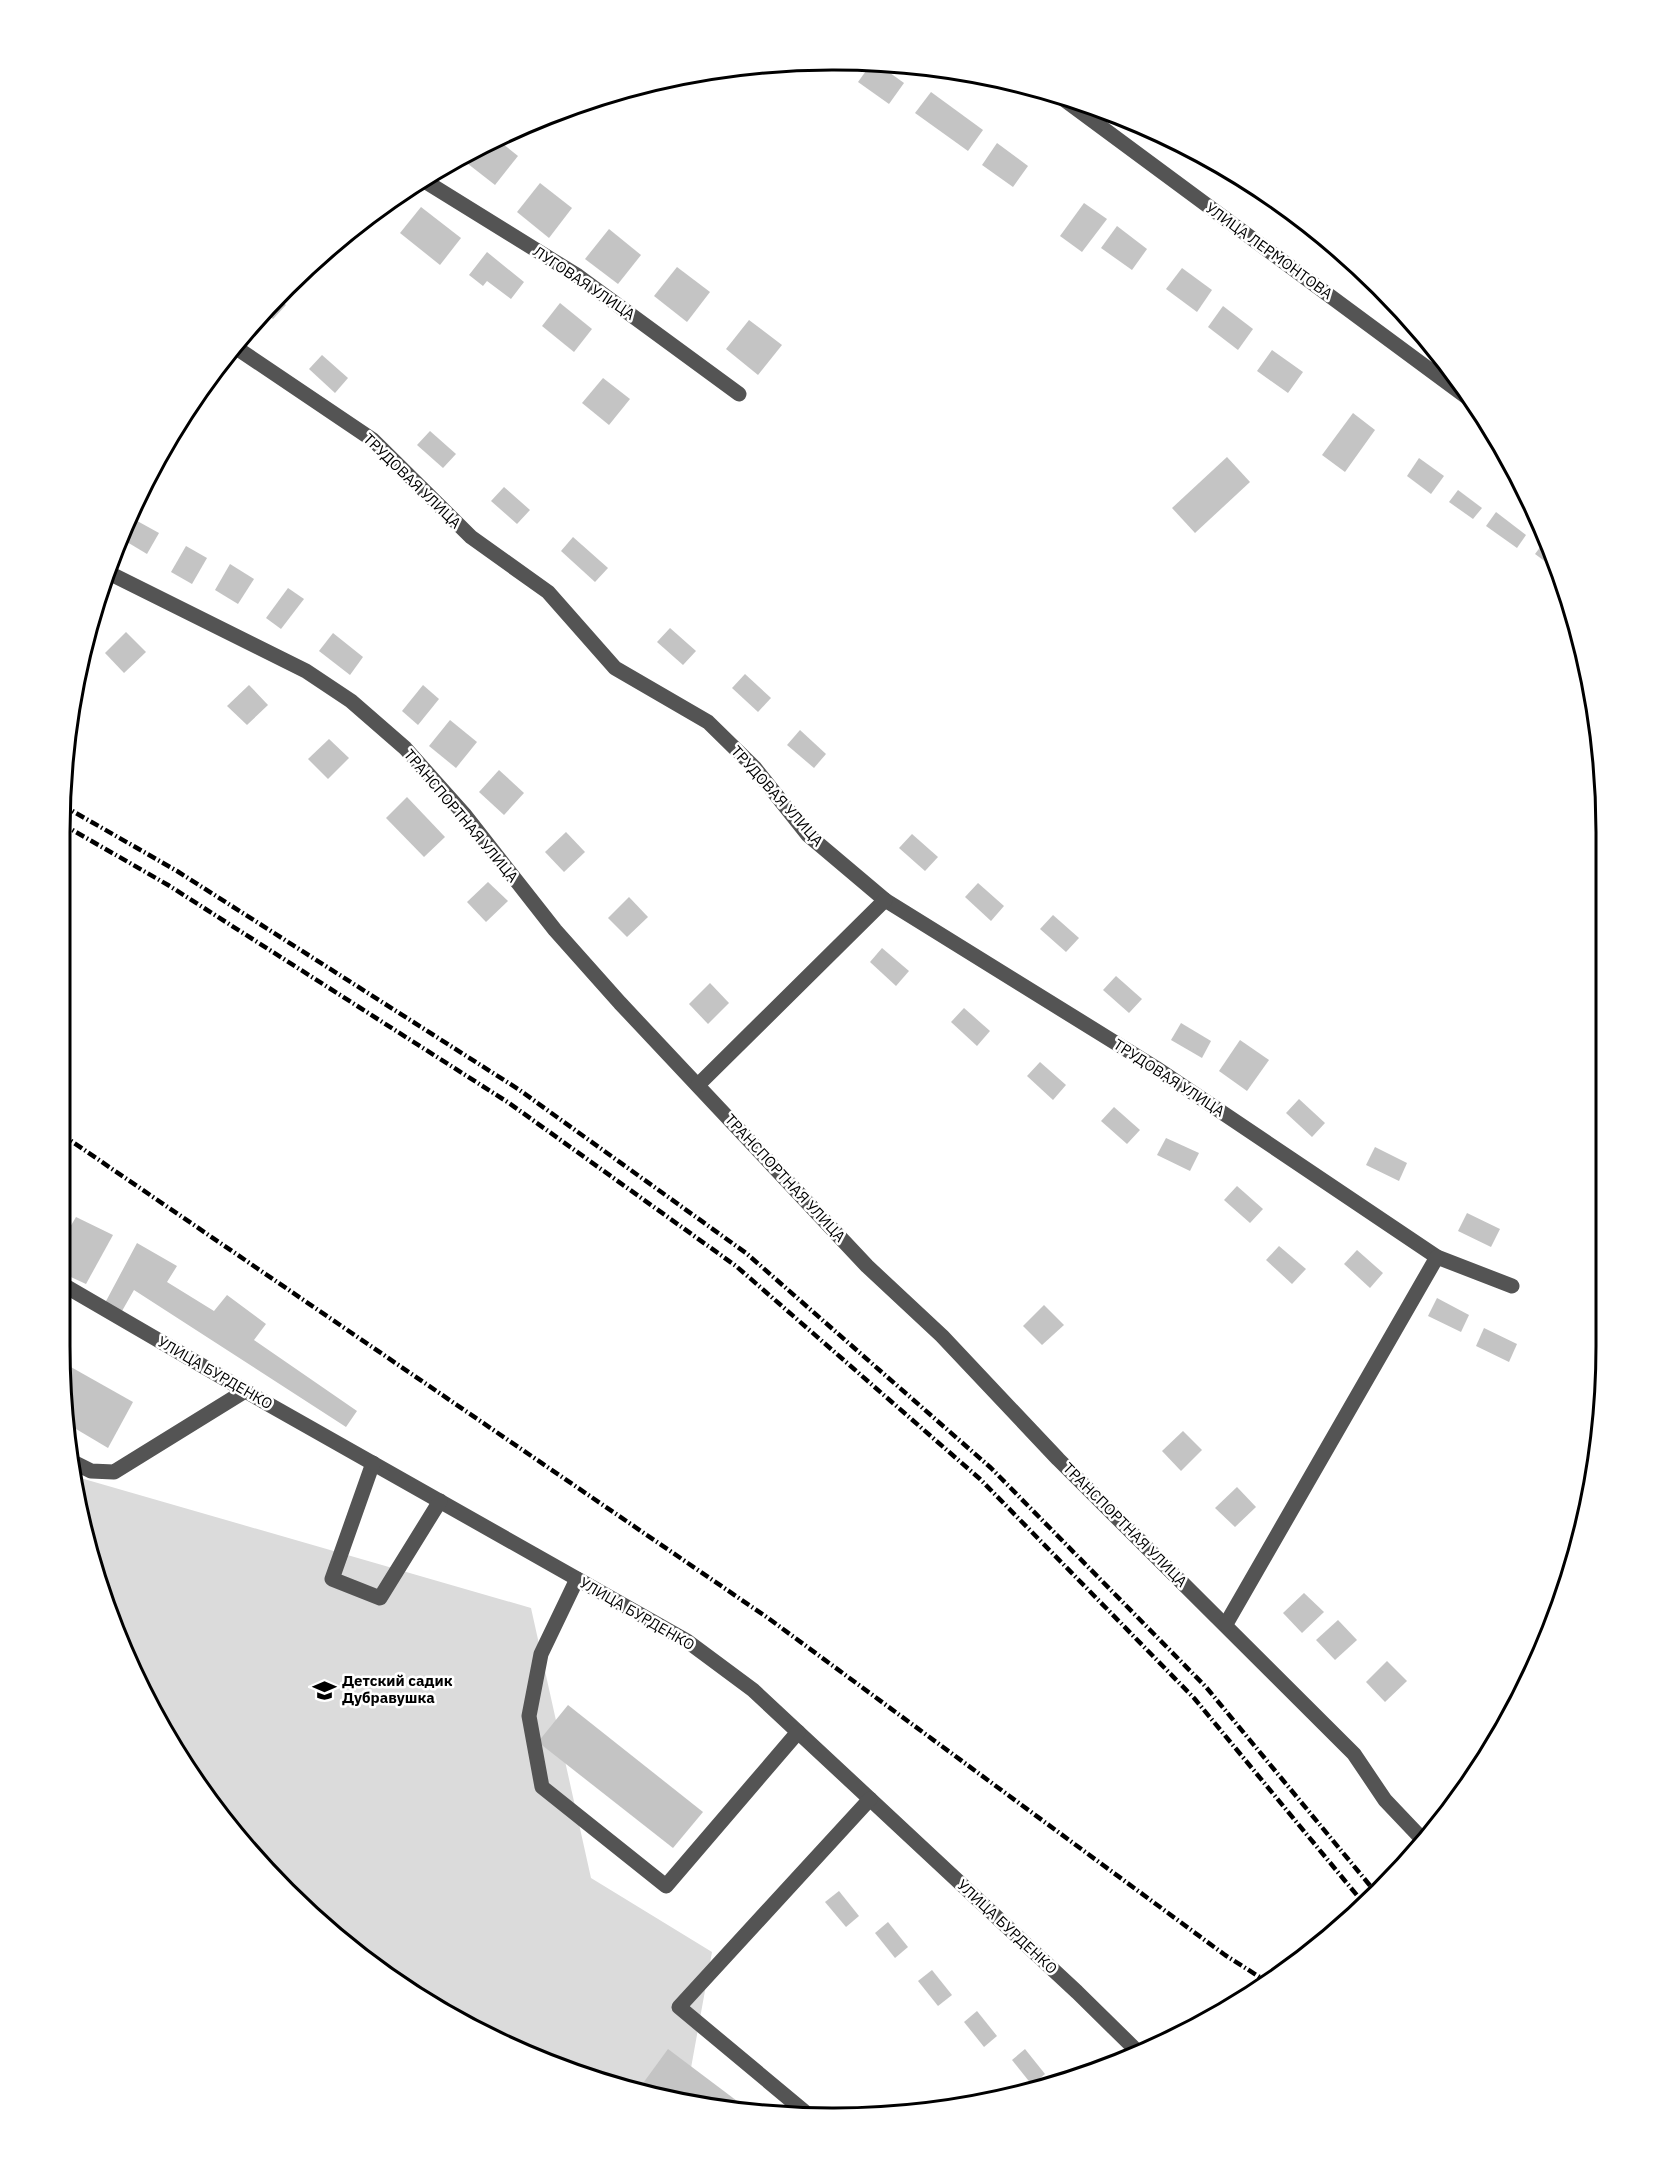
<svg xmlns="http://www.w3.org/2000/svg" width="1666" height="2179" viewBox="0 0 1666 2179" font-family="'IBM Plex Sans',sans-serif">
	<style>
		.green { fill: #dbdbdb }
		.building { fill: #c4c4c4 }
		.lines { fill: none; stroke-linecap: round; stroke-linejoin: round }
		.minor { stroke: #545454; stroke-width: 15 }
		.rail { stroke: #000; stroke-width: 4.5; stroke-dasharray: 9 3 1.5 3; stroke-linecap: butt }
		.labels { text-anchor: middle; stroke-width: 5; stroke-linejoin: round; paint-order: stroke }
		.street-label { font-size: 15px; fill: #000; stroke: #fff }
		.poi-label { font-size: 15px; font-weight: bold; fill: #000; stroke: #fff; text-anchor: start }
		.rim { fill: none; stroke: #000; stroke-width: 3 }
	</style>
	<rect width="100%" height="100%" fill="#fff"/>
	<polygon class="green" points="77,1477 531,1608 591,1878 712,1952 685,2101 633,2093 447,2016 287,1893 164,1733 86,1546"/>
	<g class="building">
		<polygon points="871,64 879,65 904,83 889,104 858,82"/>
		<polygon points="931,92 983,130 968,151 915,113"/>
		<polygon points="498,140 518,156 495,185 463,160"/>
		<polygon points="997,143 1028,166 1013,187 982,165"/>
		<polygon points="540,183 572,208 549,238 517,212"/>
		<polygon points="1084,203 1107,219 1082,252 1060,236"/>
		<polygon points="421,207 461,238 440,265 400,233"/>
		<polygon points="1117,226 1147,249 1132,270 1101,248"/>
		<polygon points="609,229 641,255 618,284 585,259"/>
		<polygon points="487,252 524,282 511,299 487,281 483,286 469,275"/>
		<polygon points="677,267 710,292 687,322 654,296"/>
		<polygon points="1182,268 1212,290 1197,312 1166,289"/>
		<polygon points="279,299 286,305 273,319 266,313"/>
		<polygon points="560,303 592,329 574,352 542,326"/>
		<polygon points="1223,306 1253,329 1238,350 1208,327"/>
		<polygon points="749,320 782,345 758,375 726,349"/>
		<polygon points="1272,350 1303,372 1288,393 1257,371"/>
		<polygon points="322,355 348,378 335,393 309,369"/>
		<polygon points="603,378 630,399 609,425 582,403"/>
		<polygon points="1353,413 1375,430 1345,472 1322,455"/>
		<polygon points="430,431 456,454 443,468 417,445"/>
		<polygon points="1227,457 1250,482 1195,533 1172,508"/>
		<polygon points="1419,458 1444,476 1431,494 1407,476"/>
		<polygon points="504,487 530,510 517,524 491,501"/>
		<polygon points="1458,490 1482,508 1473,519 1449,502"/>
		<polygon points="1496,512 1526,535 1517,548 1486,526"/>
		<polygon points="130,517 159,533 147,554 122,539"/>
		<polygon points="573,537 608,568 595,582 561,551"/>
		<polygon points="1544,542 1554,562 1558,571 1535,554"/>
		<polygon points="186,546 207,558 192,584 171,572"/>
		<polygon points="230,564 254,579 238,604 215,590"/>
		<polygon points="288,588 304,599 281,629 266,618"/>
		<polygon points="670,628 696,651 683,665 657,642"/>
		<polygon points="126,632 146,652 124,673 105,653"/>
		<polygon points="333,633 363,657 350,675 319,651"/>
		<polygon points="745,674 771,698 758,712 732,688"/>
		<polygon points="249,685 268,705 247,725 227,706"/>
		<polygon points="423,685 439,699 418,725 402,711"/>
		<polygon points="450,720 477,742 456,768 429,746"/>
		<polygon points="800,730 826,754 814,768 787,745"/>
		<polygon points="329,739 349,758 328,779 308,759"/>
		<polygon points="499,770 524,793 504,815 479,792"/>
		<polygon points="407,797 445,837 424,857 386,818"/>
		<polygon points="566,832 585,852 564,872 545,852"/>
		<polygon points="912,834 938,857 925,871 899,848"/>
		<polygon points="488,882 508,901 486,922 467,902"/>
		<polygon points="978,883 1004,906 991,921 965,897"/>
		<polygon points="629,897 648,917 627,937 608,918"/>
		<polygon points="1053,915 1079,938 1066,952 1040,929"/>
		<polygon points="882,948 909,971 896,986 870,962"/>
		<polygon points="1116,976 1142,999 1129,1013 1103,990"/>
		<polygon points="710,983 729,1003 708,1024 689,1004"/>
		<polygon points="964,1008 990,1031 977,1046 951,1022"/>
		<polygon points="1181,1023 1211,1041 1202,1058 1171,1040"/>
		<polygon points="1240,1040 1269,1060 1247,1091 1219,1071"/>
		<polygon points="1040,1062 1066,1085 1053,1100 1027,1076"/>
		<polygon points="1299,1099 1325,1123 1312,1137 1286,1113"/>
		<polygon points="1114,1107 1140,1130 1127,1144 1101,1121"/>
		<polygon points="1166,1138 1199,1153 1190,1171 1157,1155"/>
		<polygon points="1375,1147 1407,1163 1399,1181 1366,1165"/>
		<polygon points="1237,1186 1263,1209 1250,1223 1224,1200"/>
		<polygon points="1467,1213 1500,1229 1491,1247 1458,1231"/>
		<polygon points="76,1217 113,1235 86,1284 60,1272 60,1244"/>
		<polygon points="137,1243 177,1266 167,1282 214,1311 227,1295 266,1324 254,1340 357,1411 346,1427 134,1290 122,1311 105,1303"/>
		<polygon points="1279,1246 1306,1269 1292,1284 1266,1260"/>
		<polygon points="1357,1250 1383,1273 1370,1288 1344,1264"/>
		<polygon points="1437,1298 1469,1315 1461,1332 1428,1316"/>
		<polygon points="1044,1305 1064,1325 1042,1345 1023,1326"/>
		<polygon points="1484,1328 1517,1344 1509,1362 1476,1346"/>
		<polygon points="62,1362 133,1402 108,1448 71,1426"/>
		<polygon points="1183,1431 1202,1450 1181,1471 1162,1451"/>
		<polygon points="1237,1487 1256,1507 1235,1527 1215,1508"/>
		<polygon points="1304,1593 1324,1612 1302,1633 1283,1613"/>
		<polygon points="1338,1620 1357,1640 1335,1660 1316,1640"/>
		<polygon points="1387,1661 1407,1681 1385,1702 1366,1682"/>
		<polygon points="568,1705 703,1812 673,1848 538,1742"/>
		<polygon points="839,1891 859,1916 846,1927 825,1902"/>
		<polygon points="888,1922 908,1947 895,1958 875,1933"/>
		<polygon points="932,1970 952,1995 938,2006 918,1981"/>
		<polygon points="977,2011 997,2036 984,2047 964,2022"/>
		<polygon points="668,2049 753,2113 655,2096 641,2086"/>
		<polygon points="1025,2049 1045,2074 1032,2085 1012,2060"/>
	</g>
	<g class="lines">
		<g class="minor">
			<polyline points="1062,98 1476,404"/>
			<polyline points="423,180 578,276 739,394"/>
			<polyline points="235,347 373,440 471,537 548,592 615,668 708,722 754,767 808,835 885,900 1156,1068 1437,1257 1512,1286"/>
			<polyline points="109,573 306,671 351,701 405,748 464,814 555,930 620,1003 867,1266 942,1336 1058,1459 1354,1754 1385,1800 1423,1840"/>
			<polyline points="698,1085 885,900"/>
			<polyline points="60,1283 268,1404 687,1641 753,1690 1077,1992 1137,2051"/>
			<polyline points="75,1463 91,1471 114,1472 245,1391"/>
			<polyline points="373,1463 332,1579 380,1598 440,1501"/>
			<polyline points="577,1579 541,1654 529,1716 542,1787 666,1886 798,1732"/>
			<polyline points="1226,1624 1437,1257"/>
			<polyline points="811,2117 679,2007 870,1799"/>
		</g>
		<g class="rail">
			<polyline points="62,805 177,871 518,1089 746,1253 991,1468 1206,1687 1377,1894"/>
			<polyline points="62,824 168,885 509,1103 736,1266 980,1479 1194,1698 1365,1905"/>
			<polyline points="61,1134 768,1618 1225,1955 1269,1983"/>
		</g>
	</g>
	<defs>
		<symbol id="school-bare" viewBox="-9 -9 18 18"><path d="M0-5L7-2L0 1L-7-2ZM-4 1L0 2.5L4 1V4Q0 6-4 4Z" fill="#000" stroke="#fff" stroke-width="2.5" paint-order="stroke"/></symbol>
	</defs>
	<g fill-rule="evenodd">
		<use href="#school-bare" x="308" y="1674" width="33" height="33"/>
	</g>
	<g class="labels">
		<g class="street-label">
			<text transform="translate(1269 251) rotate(36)" y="5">УЛИЦА ЛЕРМОНТОВА</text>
			<text transform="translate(584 283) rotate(34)" y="5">ЛУГОВАЯ УЛИЦА</text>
			<text transform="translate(412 481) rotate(44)" y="5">ТРУДОВАЯ УЛИЦА</text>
			<text transform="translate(777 796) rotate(48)" y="5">ТРУДОВАЯ УЛИЦА</text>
			<text transform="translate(461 816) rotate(50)" y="5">ТРАНСПОРТНАЯ УЛИЦА</text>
			<text transform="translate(1169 1078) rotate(33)" y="5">ТРУДОВАЯ УЛИЦА</text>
			<text transform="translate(785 1178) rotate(47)" y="5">ТРАНСПОРТНАЯ УЛИЦА</text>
			<text transform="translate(215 1373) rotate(30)" y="5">УЛИЦА БУРДЕНКО</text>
			<text transform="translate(1125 1525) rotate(45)" y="5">ТРАНСПОРТНАЯ УЛИЦА</text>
			<text transform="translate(637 1614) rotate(30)" y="5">УЛИЦА БУРДЕНКО</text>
			<text transform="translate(1007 1927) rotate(43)" y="5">УЛИЦА БУРДЕНКО</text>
		</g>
		<g class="poi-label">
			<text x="342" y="1686">Детский садик<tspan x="342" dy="17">Дубравушка</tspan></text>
		</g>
	</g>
	<path d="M0 0H1666V2179H0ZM832 70H834A762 762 0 0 1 1596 832V1346A762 762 0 0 1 834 2108H832A762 762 0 0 1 70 1346V832A762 762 0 0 1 832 70Z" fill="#fff" fill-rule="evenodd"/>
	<path class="rim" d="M832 70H834A762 762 0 0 1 1596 832V1346A762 762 0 0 1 834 2108H832A762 762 0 0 1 70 1346V832A762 762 0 0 1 832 70Z"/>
</svg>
